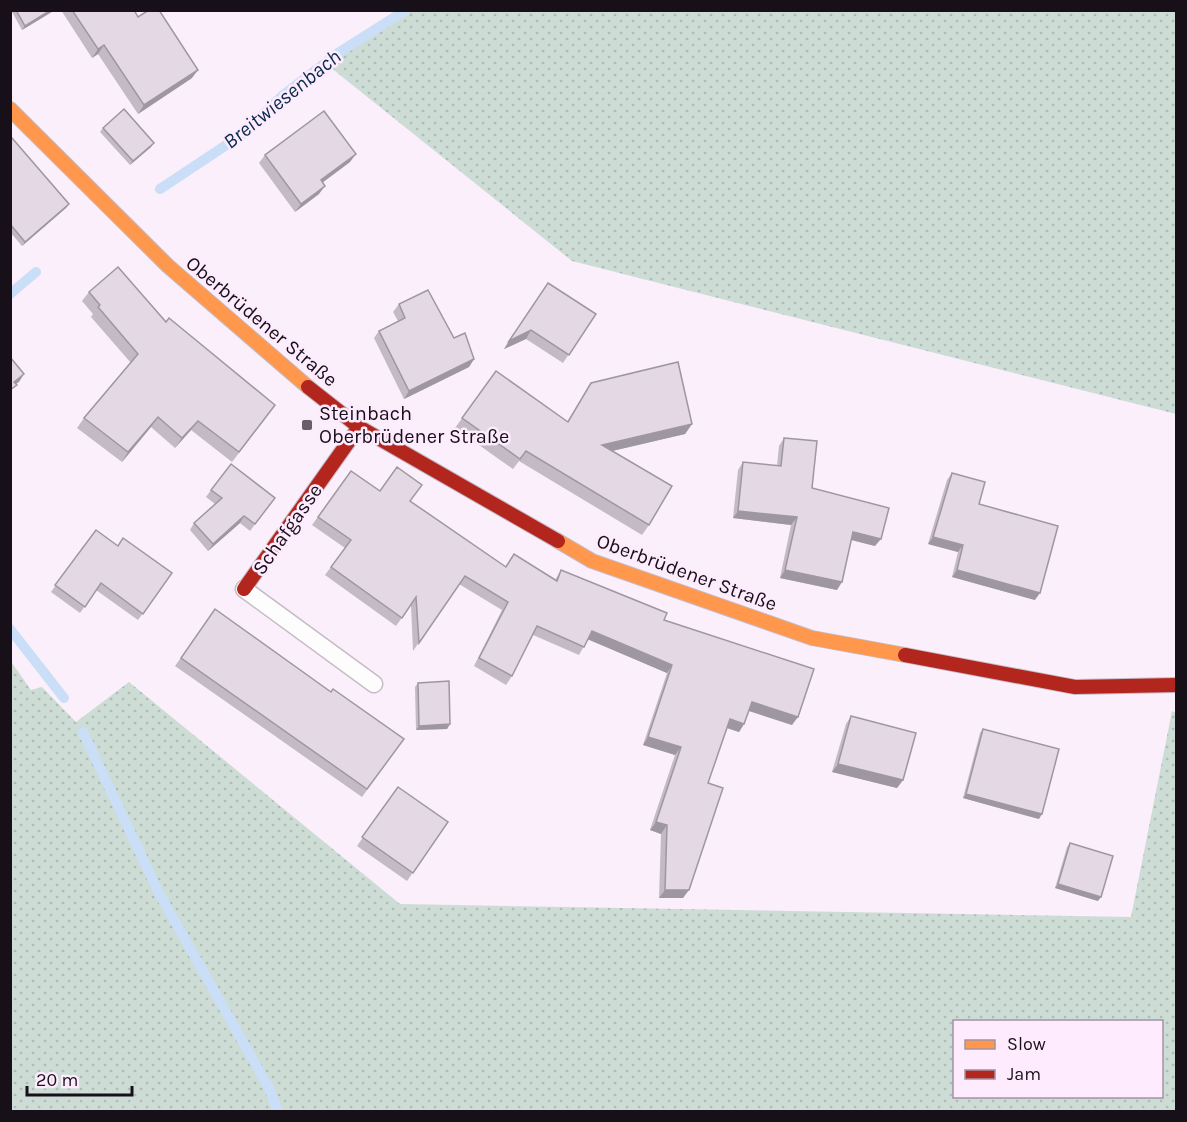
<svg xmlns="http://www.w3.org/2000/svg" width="1187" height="1122" viewBox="0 0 1187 1122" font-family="Karla,sans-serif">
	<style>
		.grass { fill: url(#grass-dots); fill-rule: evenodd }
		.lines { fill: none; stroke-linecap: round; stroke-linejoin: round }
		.stream { stroke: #cbdef7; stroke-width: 10 }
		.lane-casing { stroke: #c6bcc6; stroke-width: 19 }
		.slow-casing { stroke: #c6bcc6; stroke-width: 16 }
		.jam-casing { stroke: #c6bcc6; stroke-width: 16 }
		.lane { stroke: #fefdfe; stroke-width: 16 }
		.slow { stroke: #ff974d; stroke-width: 14 }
		.jam { stroke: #b3261e; stroke-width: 14 }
		.wall { fill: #c3bac3 }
		.shaded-wall { fill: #9f979f }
		.building { fill: #e3d8e3; stroke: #9f979f; stroke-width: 1.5 }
		.poi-dot { fill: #675e67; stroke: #feebfe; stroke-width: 2 }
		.labels { text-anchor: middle; stroke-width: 5; stroke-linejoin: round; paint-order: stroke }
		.street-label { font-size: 20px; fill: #181018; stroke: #feebfe }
		.poi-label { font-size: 20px; fill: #181018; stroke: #feebfe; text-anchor: start }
		.water-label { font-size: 21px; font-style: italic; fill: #062b49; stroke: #feebfe }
	</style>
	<defs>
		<pattern id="grass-dots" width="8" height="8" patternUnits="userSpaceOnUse" patternTransform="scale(1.5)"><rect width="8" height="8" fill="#cdddd6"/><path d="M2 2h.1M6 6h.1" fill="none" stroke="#afbdb7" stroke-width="1.8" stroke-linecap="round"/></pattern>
	</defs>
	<rect width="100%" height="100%" fill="#faeffa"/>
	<g class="grass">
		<polygon points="406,10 1176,11 1176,414 572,261 325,63"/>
		<path d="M10 660 31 690 42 687 76 722 129 682 400 904 1131 917 1172 711 1176 713V1111H11ZM954 1022H1162V1096H954Z"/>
	</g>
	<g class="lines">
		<g class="stream">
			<polyline points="160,189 243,134 282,96 338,53 406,10"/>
			<polyline points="10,294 36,272"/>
			<polyline points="10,629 64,698"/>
			<polyline points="83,732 159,893 270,1090 278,1112"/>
		</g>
		<defs>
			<polyline id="lane" points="244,589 374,684"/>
			<g id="slow">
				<polyline points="10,109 168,266 308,387"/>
				<polyline points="558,541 592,561 812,638 905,655"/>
			</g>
			<g id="jam">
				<polyline points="308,387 359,427 558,541"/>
				<polyline points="244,589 359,427"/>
				<polyline points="905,655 1075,687 1176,685"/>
			</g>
		</defs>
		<use href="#lane" class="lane-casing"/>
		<use href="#slow" class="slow-casing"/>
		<use href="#jam" class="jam-casing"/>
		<use href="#lane" class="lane"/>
		<use href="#slow" class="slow"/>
		<use href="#jam" class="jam"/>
	</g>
	<g class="wall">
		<polygon points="11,10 55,10 22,30"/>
		<polygon points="61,10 134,10 138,17 192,78 138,114 98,54 92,58"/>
		<polygon points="103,128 151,147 130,165 100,132"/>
		<polygon points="10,140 69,204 66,208 22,246 10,232"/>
		<polygon points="265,155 350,162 322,183 319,194 295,212 259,163"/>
		<polygon points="548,283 596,314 563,363 526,339 504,349"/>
		<polygon points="89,292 166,322 268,415 232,462 191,430 175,448 151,427 122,462 77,428 84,418 131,363 91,317 93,314 82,301"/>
		<polygon points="399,304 454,338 474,359 469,367 404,399 374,338 379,331 398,321 393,312"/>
		<polygon points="496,371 567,422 591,383 692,424 685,434 612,451 649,525 642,535 519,461 513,469 455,428"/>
		<polygon points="784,438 812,488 875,546 851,540 837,590 780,578 791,525 733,518 738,470 743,462 777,466 779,446"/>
		<polygon points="351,471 380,491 410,501 505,567 514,554 555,580 561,570 664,620 792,725 749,711 744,724 739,732 727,728 708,783 683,898 659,898 661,834 650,830 675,755 643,745 667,673 588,639 579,655 533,635 512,676 506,685 474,666 502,610 459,584 413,651 411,605 396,626 325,575 345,548 312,525"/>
		<polygon points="952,473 979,504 1035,600 952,577 958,552 928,544 947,480"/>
		<polygon points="211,490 275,498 250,531 240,523 208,551 190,530 194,523 215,504 206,497"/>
		<polygon points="96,530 118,546 172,573 138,620 96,590 80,613 51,592"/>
		<polygon points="215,609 331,692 404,739 362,797 175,666"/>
		<polygon points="418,683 450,724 447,729 416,730 415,687"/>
		<polygon points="851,716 903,780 897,788 832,772 846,724"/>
		<polygon points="983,729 1039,819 963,798 980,733"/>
		<polygon points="398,787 448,822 407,881 357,846"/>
		<polygon points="1070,843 1098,901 1055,888 1067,847"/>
	</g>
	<g class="shaded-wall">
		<polygon points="51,10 55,10 22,30 25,26"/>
		<polygon points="104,45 98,54 92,58 98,49"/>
		<polygon points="198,70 192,78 138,114 144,105"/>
		<polygon points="154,143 151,147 130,165 133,161"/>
		<polygon points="356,154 350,162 315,188 321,180"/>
		<polygon points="325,186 319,194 295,212 301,204"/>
		<polygon points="69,204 66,208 22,246 25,242"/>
		<polygon points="531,330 526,339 504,349 509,341"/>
		<polygon points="474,359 469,367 404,399 409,391"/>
		<polygon points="24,374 19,382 10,388 14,382"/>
		<polygon points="158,417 151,427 122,462 128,452"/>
		<polygon points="198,421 191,430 175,448 182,438"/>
		<polygon points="692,424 685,434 595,455 602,445"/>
		<polygon points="738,511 797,517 791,525 733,518"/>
		<polygon points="244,516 240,523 208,551 213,544"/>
		<polygon points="853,532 881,539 875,546 848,539"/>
		<polygon points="933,537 963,545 958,552 928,544"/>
		<polygon points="785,570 842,582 837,590 780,578"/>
		<polygon points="957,570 1040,593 1035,600 952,577"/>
		<polygon points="592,631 672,665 667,673 587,639"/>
		<polygon points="752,702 798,717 792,725 746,710"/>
		<polygon points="730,719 744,724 739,732 724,727"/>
		<polygon points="450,724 447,729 416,730 419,726"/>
		<polygon points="648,737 681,747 675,755 643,745"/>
		<polygon points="838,764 903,780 897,788 832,772"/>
		<polygon points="966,794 1042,814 1039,819 963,798"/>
		<polygon points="656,822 667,825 661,834 650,830"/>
		<polygon points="1058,884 1101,897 1098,901 1055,888"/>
		<polygon points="665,890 689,890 683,898 659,898"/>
	</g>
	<g class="building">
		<polygon points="16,10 51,10 25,26"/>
		<polygon points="72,10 134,10 138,17 149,10 159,10 198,70 144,105 104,45 98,49"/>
		<polygon points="124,109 154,143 133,161 103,128"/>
		<polygon points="324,111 356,154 321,180 325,186 301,204 265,155"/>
		<polygon points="12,138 69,204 25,242 10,224 10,140"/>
		<polygon points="118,267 166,322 169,318 275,405 239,452 198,421 182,438 158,417 128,452 84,418 138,354 98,307 100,305 89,292"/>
		<polygon points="548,283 596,314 569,355 531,330 509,341"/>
		<polygon points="428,290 454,338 465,333 474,359 409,391 379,331 405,318 399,304"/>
		<polygon points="10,357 24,374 14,382 17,385 10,390"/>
		<polygon points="678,362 692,424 602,445 672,486 649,525 526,451 520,459 462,418 496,371 568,422 591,383"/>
		<polygon points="784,438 817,441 812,488 889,508 881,539 853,532 842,582 785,570 797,517 738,511 743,462 781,466"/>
		<polygon points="231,464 275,498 255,524 244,516 213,544 194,523 222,498 211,490"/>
		<polygon points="397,467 422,485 410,501 506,567 514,554 557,581 561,570 667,613 664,620 814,669 798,717 752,702 744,724 730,719 708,783 723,788 689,890 665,890 667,825 656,822 681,747 648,737 672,665 592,631 584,647 537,626 512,676 479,658 508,602 465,576 419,643 416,597 402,618 331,567 351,540 318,517 351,471 380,491"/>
		<polygon points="952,473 985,482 979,504 1058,526 1040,593 957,570 963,545 933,537"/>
		<polygon points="96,530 118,546 123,538 172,573 143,614 101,583 85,607 55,585"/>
		<polygon points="215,609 331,692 333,689 404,739 367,789 181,658"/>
		<polygon points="449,681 450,724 419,726 418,683"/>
		<polygon points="851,716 916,733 903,780 838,764"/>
		<polygon points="983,729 1059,749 1042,814 966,794"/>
		<polygon points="398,787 448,822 413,873 362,837"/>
		<polygon points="1070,843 1113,856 1101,897 1058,884"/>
	</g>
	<rect class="poi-dot" x="301" y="419" width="12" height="12" rx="3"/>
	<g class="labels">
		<g class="street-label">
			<text transform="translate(262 321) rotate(40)" y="7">Oberbrüdener Straße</text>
			<text transform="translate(287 529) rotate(-55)" y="7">Schafgasse</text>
			<text transform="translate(687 572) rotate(20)" y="7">Oberbrüdener Straße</text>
		</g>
		<g class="poi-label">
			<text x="319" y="420">Steinbach<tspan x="319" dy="23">Oberbrüdener Straße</tspan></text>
		</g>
		<g class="water-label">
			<text transform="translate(282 99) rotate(-39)" y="7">Breitwiesenbach</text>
		</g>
	</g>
	<rect width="1187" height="1122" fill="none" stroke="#181018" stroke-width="24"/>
	<rect x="953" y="1020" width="210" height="78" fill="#feebfe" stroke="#a293a2" stroke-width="1.5"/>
	<rect x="965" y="1040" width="30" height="9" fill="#ff974d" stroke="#a293a2" stroke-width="1.5"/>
	<text x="1007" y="1050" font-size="18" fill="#181018">Slow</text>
	<rect x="965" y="1070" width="30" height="9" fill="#b3261e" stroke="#a293a2" stroke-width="1.5"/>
	<text x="1007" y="1080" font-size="18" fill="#181018">Jam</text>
	<path d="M27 1086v9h105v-9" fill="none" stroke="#181018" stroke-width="3"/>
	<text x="36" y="1086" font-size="18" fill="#181018" stroke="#feebfe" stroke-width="4.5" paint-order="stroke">20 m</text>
</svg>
